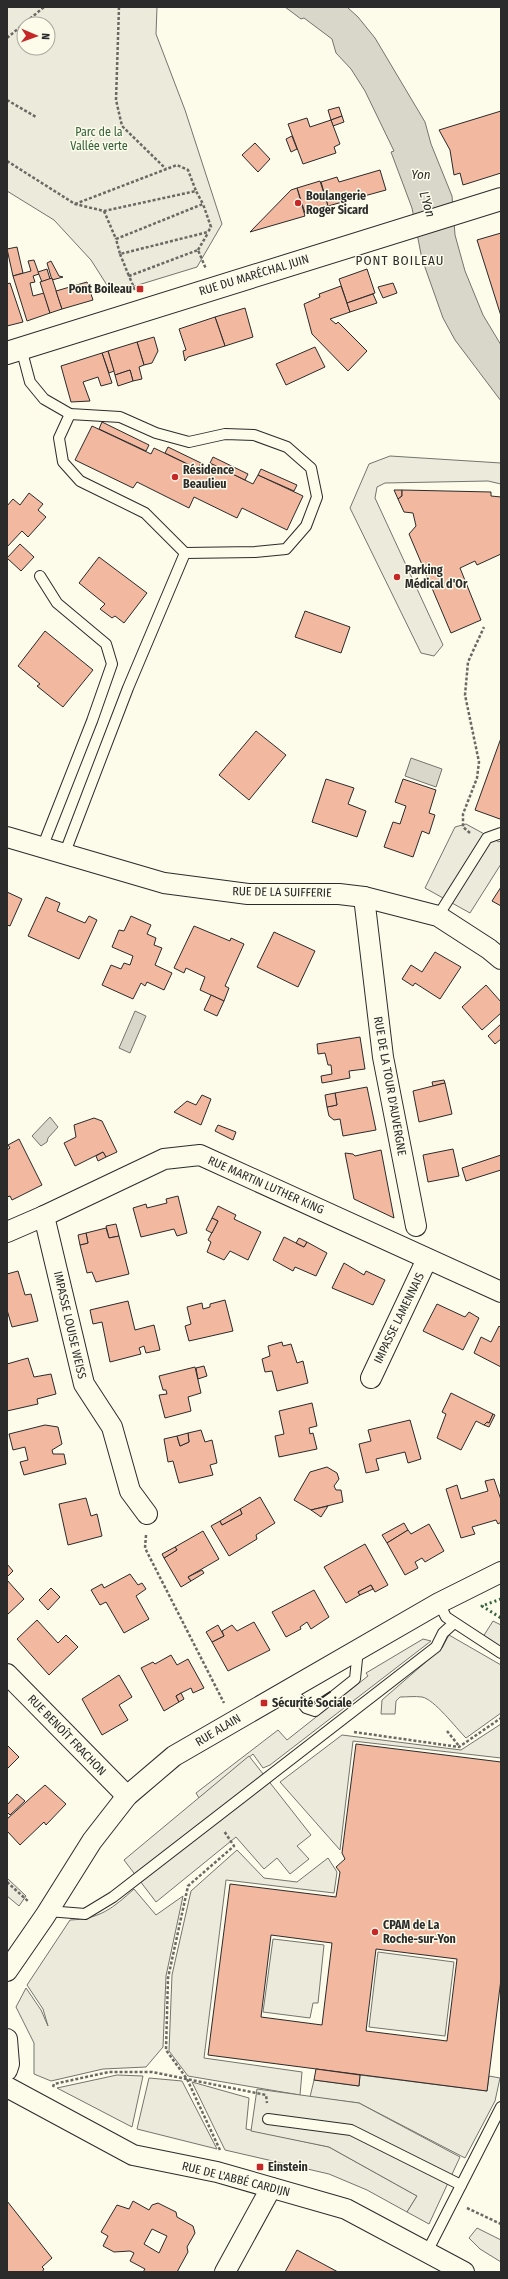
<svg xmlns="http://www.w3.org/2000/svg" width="508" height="2279" viewBox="0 0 508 2279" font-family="'Fira Sans Condensed',sans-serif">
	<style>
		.green { fill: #ecebdb; stroke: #74746e; fill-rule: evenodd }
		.parking { fill: #eceadb; stroke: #74746e }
		.water { fill: #d8d7c9; stroke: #74746e }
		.building { fill: #f2b8a0; stroke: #2b2b2b; fill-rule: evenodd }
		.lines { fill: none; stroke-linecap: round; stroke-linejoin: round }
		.lane-casing { stroke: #2b2b2b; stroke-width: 12 }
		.street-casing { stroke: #2b2b2b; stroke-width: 22 }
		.secondary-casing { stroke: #2b2b2b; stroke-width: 24 }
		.path { stroke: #6a6964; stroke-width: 2.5; stroke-dasharray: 3 2; stroke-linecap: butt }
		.lane { stroke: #fdfbea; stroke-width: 10 }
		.street { stroke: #fdfbea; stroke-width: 20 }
		.secondary { stroke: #fdfbea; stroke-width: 22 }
		.hedge { stroke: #34623c; stroke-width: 3; stroke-dasharray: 2 3; stroke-linecap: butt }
		.wall { stroke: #2b2b2b; stroke-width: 2 }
		.poi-dot { fill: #c62828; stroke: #fdfbea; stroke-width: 1.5 }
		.labels { text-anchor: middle; stroke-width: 3; stroke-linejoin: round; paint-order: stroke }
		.park-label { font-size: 12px; fill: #34623c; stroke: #fdfbea }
		.poi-label { font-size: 12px; font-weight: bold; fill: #2b2b2b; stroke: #fdfbea; text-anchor: start }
		.street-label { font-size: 12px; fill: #2b2b2b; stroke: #fdfbea }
		.water-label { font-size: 13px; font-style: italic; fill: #2b2b2b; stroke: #fdfbea }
		.neighbourhood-label { font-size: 13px; letter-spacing: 1px; fill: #2b2b2b; stroke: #fdfbea }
	</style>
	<rect width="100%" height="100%" fill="#fdfbea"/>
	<g class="green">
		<path d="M7 7H157L156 34 185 110 222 224 197 267 112 293 91 260 54 220 7 191ZM24 24H48V48H24Z"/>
		<path d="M449 1635 501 1665V1713L466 1738C456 1728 434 1699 422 1697 415 1696 407 1697 400 1697L396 1701 395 1714H381L382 1700 442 1648Z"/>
		<polygon points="423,1639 431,1641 270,1765 263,1768 253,1754 199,1798 196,1793 278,1730 287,1740 368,1676 366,1673"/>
		<polygon points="501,1724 501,1758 353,1741 340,1850 280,1782 342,1735 461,1750"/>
		<polygon points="237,1850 264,1878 297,1882 328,1858 337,1872 334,1893 226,1880 204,2058 302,2072 300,2095 188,2076 169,2051 172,1975 191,1891"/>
		<polygon points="7,1878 26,1896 19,1906 7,1896"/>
		<path d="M134 1889 156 1915 183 1896 166 1976 163 2047 146 2067 103 2069 51 2081 34 2074V2043L16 2007 26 1988 41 2010 48 2026 43 2009 27 1985 70 1920C100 1919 113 1908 134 1889Z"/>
		<polygon points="273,1939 324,1945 318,2003 313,2003 310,2018 263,2012"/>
		<polygon points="378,1952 454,1962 445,2036 369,2027"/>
		<polygon points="117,2075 143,2076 132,2127 57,2088"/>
		<polygon points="360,2075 487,2091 489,2076 500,2078 495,2101 465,2158 359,2103 310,2097 314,2080 359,2086"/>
		<polygon points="149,2078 182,2081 217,2149 137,2129"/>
		<polygon points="192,2082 249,2098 246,2129 329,2147 417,2196 407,2212 367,2190 329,2174 225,2150"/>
		<polygon points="477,2228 501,2240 501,2262 480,2249 469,2238"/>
	</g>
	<g class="parking">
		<polygon points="390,456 501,463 501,484 488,481 385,483 377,487 375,498 443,645 434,656 421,653 350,508 369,464"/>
		<polygon points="466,824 499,842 501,840 501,864 470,913 425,888 455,827"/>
		<polygon points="493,1621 501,1625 501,1653 481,1640"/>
		<polygon points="249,1756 311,1835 297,1846 309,1859 290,1874 277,1858 264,1869 236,1837 156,1902 124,1860"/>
		<polygon points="257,2089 359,2103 460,2157 429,2224 407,2212 417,2196 329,2147 251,2131"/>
	</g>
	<g class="water">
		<polygon points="285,7 347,7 358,17 375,38 425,122 431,144 452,196 455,235 465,271 483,315 501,345 501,401 455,340 443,318 422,259 412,208 391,152 394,151 365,91 351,69 336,53 332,39 304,18 301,19"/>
		<polygon points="411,758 442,769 436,787 405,776"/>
		<polygon points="135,1011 146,1016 130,1053 119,1048"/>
		<polygon points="50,1117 58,1127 48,1138 47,1142 41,1146 32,1136"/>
	</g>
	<g class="building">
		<polygon points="339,107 342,116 331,120 328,110"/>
		<polygon points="501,111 501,173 463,185 460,173 454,175 450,150 439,130"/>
		<polygon points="342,116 344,122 333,126 331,120"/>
		<polygon points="307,118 310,127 331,120 340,144 334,147 336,153 303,164 288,124"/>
		<polygon points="292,136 297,149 291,152 286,139"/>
		<polygon points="255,143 270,159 258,172 242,155"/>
		<polygon points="380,170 386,190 328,206 321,182 337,177 339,182"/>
		<polygon points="320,181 328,206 305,213 297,188"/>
		<polygon points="297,188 305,216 250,232 291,190"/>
		<polygon points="501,233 501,316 477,240"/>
		<polygon points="17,247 23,273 13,276 7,249"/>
		<polygon points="34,260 39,274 33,276 35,282 30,283 33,296 44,293 50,313 27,321 13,276 31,271 28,261"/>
		<polygon points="51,261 59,276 63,277 52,280 47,263"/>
		<polygon points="47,269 50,279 42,282 38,272"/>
		<polygon points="367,269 375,293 347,303 339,279"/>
		<polygon points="52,278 62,309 50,313 40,282"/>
		<polygon points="87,282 93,300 62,309 56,291"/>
		<polygon points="10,283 23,322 7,326 7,284"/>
		<polygon points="393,283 397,293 383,298 378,287"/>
		<polygon points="341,286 350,312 330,319 336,324 338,322 367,351 348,371 312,334 304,304 320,297 319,294"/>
		<polygon points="373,294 377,303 350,312 347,303"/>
		<polygon points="245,308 253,337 225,346 215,317"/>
		<polygon points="215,317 225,346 188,357 185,361 183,351 186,350 179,329"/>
		<polygon points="154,337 158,351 152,363 144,365 137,342"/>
		<polygon points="137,342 144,365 139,367 142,379 133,381 130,370 115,375 108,351"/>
		<polygon points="315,347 325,367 286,385 276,364"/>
		<polygon points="108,351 114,371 109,373 102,353"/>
		<polygon points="102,353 112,383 101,386 98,377 83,382 90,401 71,402 61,366"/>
		<polygon points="130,370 133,381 118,386 115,375"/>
		<polygon points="102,422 149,445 146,451 99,429"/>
		<polygon points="92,426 151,454 154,448 206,473 210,463 253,484 258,475 303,496 287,530 242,508 237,518 194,497 189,508 137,482 133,488 75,460"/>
		<polygon points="168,447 201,463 198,469 165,453"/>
		<polygon points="213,457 248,474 245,480 210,463"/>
		<polygon points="261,469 297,485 294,491 258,475"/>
		<polygon points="394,490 402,490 402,496 398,499"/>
		<polygon points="402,490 491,492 491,496 501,497 501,554 477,565 475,561 460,568 481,620 451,633 409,534 416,526 413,513 404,512 398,499 402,496"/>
		<polygon points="29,493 43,504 38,510 46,517 28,537 22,531 7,547 7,506 13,499 20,505"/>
		<polygon points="20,544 34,557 21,571 7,558"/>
		<polygon points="99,557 147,593 124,623 115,616 112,618 100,609 105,604 79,583"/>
		<polygon points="305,611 350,627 341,653 295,637"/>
		<polygon points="45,631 93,670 63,707 37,686 40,684 18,666"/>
		<polygon points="256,731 286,755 249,800 219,775"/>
		<polygon points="501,738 501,816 500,819 475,810"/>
		<polygon points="326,779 354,788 348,804 366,811 357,837 312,822"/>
		<polygon points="403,779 436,790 429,813 435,815 429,834 422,831 413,857 384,847 393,822 400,824 406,806 395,802"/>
		<polygon points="501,887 501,906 492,901"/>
		<polygon points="7,892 22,899 10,926 7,925"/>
		<polygon points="46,897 60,903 57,911 85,923 89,916 97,920 79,959 28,936"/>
		<polygon points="131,916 151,925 147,934 156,938 154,945 162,948 155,965 172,973 164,990 147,982 145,986 141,983 133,999 102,985 111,965 121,969 124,963 130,965 133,956 112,947 119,930 124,931"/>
		<polygon points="194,926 230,941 231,938 244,944 225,986 229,988 224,1001 200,990 205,977 186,968 184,973 174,968"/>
		<polygon points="274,932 315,951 298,987 257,967"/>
		<polygon points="435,952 461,967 440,999 415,983 413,986 402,979 411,965 422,972"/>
		<polygon points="486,985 501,1002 501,1013 482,1030 462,1007"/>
		<polygon points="211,995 224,1001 217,1016 204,1010"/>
		<polygon points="501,1024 501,1039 495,1044 488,1036"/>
		<polygon points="360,1037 365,1069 349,1071 350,1078 322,1083 321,1076 332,1074 331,1065 328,1065 325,1053 318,1054 317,1044"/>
		<polygon points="444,1080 445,1083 433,1086 432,1082"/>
		<polygon points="445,1083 452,1114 419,1122 413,1091"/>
		<polygon points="367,1087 376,1130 343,1136 340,1119 334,1120 329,1116 327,1107 337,1105 335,1093"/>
		<polygon points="335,1093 337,1105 327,1107 325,1095"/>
		<polygon points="202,1095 211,1099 201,1125 174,1112 187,1101 196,1105"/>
		<polygon points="94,1118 102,1121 117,1152 106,1157 103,1152 75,1166 64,1143 76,1137 74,1125"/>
		<polygon points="218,1125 236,1132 233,1140 215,1131"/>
		<polygon points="19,1139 42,1185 12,1200 10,1196 7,1197 7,1150 10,1148 8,1145"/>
		<polygon points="453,1149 459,1176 428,1182 423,1155"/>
		<polygon points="381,1150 394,1218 354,1199 345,1153 353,1154 355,1156"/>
		<polygon points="103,1152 106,1157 98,1161 96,1156"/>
		<polygon points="501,1155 501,1170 466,1181 462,1168"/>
		<polygon points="178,1196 187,1233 177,1236 174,1229 141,1237 133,1208 146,1204 147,1208 167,1203 166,1199"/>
		<polygon points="218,1206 236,1215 234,1219 261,1232 248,1260 230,1251 224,1260 207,1252 211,1242 208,1240 218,1221 212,1218"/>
		<polygon points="212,1218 218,1221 212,1233 206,1230"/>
		<polygon points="116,1224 119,1236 109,1238 106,1226"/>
		<polygon points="106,1228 109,1238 119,1236 129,1274 96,1282 92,1272 87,1273 80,1245 88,1243 86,1233"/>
		<polygon points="86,1233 88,1243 80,1245 78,1235"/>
		<polygon points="284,1237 304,1247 307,1242 327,1253 316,1276 295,1267 293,1271 273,1260"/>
		<polygon points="299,1238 307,1242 304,1247 296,1243"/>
		<polygon points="344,1263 364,1275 366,1271 385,1280 373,1305 332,1288"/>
		<polygon points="18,1271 25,1295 31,1294 38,1321 12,1327 7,1310 7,1274"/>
		<polygon points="225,1300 233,1331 189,1341 185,1326 191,1324 187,1307 202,1303 203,1309 210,1307 210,1304"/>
		<polygon points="128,1301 135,1330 154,1325 160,1350 146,1353 144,1346 139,1348 141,1354 110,1362 102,1322 93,1324 90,1310"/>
		<polygon points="437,1304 465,1317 469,1312 479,1318 463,1350 423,1331"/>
		<polygon points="499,1326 501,1328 501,1367 474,1353 481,1337 491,1342"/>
		<polygon points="282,1342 283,1346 291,1344 297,1363 303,1361 308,1383 277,1391 272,1371 265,1372 262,1359 270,1356 268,1346"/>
		<polygon points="28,1358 34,1377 51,1374 56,1394 37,1399 38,1404 7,1411 7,1364"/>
		<polygon points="204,1366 207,1376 198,1379 196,1368"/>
		<polygon points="195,1367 201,1393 188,1397 191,1411 165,1418 159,1395 167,1394 166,1390 163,1390 159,1376"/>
		<polygon points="451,1393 493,1414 489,1423 487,1422 484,1425 476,1421 461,1450 437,1438 446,1414 442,1412"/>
		<polygon points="312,1403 317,1426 309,1428 310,1434 313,1433 317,1449 279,1457 275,1436 284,1434 279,1411"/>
		<polygon points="493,1414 495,1415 489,1427 484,1425 487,1422 489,1423"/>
		<polygon points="410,1420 421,1459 408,1463 405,1452 376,1459 379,1470 366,1473 359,1444 371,1441 368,1430"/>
		<polygon points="45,1425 58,1427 62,1444 52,1450 53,1454 64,1454 66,1464 24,1475 20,1462 28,1460 25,1447 13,1450 9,1434"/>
		<polygon points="201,1430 205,1442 212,1440 217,1463 210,1465 213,1475 179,1483 173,1461 168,1462 164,1439 177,1436 180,1446 189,1442 188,1433"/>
		<polygon points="188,1433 189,1442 180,1446 177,1436"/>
		<polygon points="327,1467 337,1473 339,1479 334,1486 336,1490 341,1490 343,1502 311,1510 294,1500 310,1472"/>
		<polygon points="494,1479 501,1500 501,1522 498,1524 496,1520 472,1527 475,1534 461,1538 446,1489 457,1485 461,1499 488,1491 485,1481"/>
		<polygon points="260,1497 275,1523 256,1535 257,1539 229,1556 211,1526 220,1521 222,1525 242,1514 240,1509"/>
		<polygon points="86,1498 91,1516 97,1514 102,1536 68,1545 59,1504"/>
		<polygon points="328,1506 321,1517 311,1510"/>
		<polygon points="240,1509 242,1514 222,1525 220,1521"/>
		<polygon points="404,1523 408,1530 387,1543 382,1535"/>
		<polygon points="429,1524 444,1551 425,1562 422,1558 415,1562 418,1568 405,1575 387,1543 408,1530 411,1534"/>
		<polygon points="203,1531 219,1559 188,1577 191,1581 181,1587 164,1558 177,1550 175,1547"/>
		<polygon points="365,1544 388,1585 375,1592 371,1585 358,1592 360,1595 346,1603 324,1567"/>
		<polygon points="175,1547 177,1550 164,1558 162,1554"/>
		<polygon points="7,1564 13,1571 7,1577"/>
		<polygon points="202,1570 204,1573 191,1581 188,1577"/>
		<polygon points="130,1574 138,1585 142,1583 146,1589 136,1596 149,1619 124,1633 106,1602 100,1605 91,1590 102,1584 104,1588"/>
		<polygon points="7,1580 24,1599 7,1615"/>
		<polygon points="371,1585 373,1589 360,1595 358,1592"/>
		<polygon points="51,1588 60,1597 48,1610 39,1600"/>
		<polygon points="314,1590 329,1617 311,1629 307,1622 300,1627 301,1629 286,1637 272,1612"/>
		<polygon points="37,1620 58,1643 66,1635 78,1647 49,1675 17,1639"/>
		<polygon points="254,1622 270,1650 228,1671 212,1642 224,1636 222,1631 232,1625 237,1631"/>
		<polygon points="218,1625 224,1636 212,1642 206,1632"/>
		<polygon points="171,1655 177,1665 188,1659 204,1688 193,1693 191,1688 181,1693 176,1696 179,1702 164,1711 141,1668 153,1662 155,1664"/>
		<polygon points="119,1675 132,1697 119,1705 128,1720 102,1735 82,1699"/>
		<polygon points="181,1693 184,1699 179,1702 176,1696"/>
		<path d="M356 1744 501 1762V1979L487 2091 208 2055 230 1884 336 1897 340 1872 336 1867 345 1859 342 1853ZM271 1935 332 1943 322 2025 261 2017ZM376 1949 457 1959 447 2041 366 2031Z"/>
		<polygon points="7,1745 19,1757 7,1769"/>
		<polygon points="45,1785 66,1804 46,1825 44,1822 20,1845 7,1831 7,1819"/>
		<polygon points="17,1794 25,1801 10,1815 7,1812 7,1805"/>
		<polygon points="316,2069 360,2075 359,2086 314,2080"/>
		<polygon points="7,2201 52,2258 42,2267 44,2269 42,2272 7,2272"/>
		<path d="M133 2201 149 2210 152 2205 158 2203 176 2212 177 2217 193 2226 195 2233 187 2247 188 2252 177 2272H143L145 2269 130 2261 134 2253 130 2251 114 2252 103 2246 108 2236 101 2232 117 2205 129 2209ZM152 2229 167 2236 159 2253 144 2244Z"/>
		<polygon points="297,2250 338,2272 285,2272"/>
	</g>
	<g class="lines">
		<defs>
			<g id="lane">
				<polyline points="21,348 30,382 44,399 70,414 120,417 156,433 189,442 225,434 254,435 287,447 311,468 317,497 306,526 286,549 255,552 185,553 128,688 64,855"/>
				<polyline points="70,414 59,438 63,462 80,481 145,513 185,553"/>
				<polyline points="40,576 57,603 106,644 112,664 92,721 42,848"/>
				<polyline points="438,916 487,838 501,833"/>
				<polyline points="439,1603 446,1617 501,1653"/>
				<polyline points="290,1688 306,1708 315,1711 355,1679 358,1649"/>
				<polyline points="48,1911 85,1914 113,1897 436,1647 443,1633 454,1623"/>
				<polyline points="268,2119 351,2130 461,2185"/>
				<polyline points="427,2252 501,2107"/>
			</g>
			<g id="street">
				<polyline points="7,837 164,883 248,894 339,894 364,897 438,916 489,949 501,959"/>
				<polyline points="364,897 383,1057 416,1226"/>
				<polyline points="44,1216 84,1384 112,1427 130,1491 147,1514"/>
				<polyline points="7,1232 44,1216 164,1159 200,1155 501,1292"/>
				<polyline points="371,1378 427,1259"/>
				<polyline points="7,1674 127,1796"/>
				<polyline points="7,1971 45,1916 92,1841 127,1796 174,1756 439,1603 501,1572"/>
				<polyline points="7,2039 9,2064 7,2070"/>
				<polyline points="7,2087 133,2155 217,2172 346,2209 464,2272"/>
				<polyline points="225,2272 271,2188"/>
			</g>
			<polyline id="secondary" points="7,353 501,199"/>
		</defs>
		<use href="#lane" class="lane-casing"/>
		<use href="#street" class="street-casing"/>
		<use href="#secondary" class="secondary-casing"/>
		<g class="path">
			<polyline points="119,7 116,100 122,126 166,169"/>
			<polyline points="7,38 44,7"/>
			<polyline points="7,100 36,117"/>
			<polyline points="7,161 75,204 104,211 196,191 203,204 116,239 120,254 208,232 211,227 203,204"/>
			<polyline points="75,204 177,165 188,170 196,191"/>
			<polyline points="104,211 116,239"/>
			<polyline points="198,250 208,233"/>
			<polyline points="120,254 129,276"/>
			<polyline points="135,290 129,276 198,250 206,269"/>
			<polyline points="470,833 463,827 463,814 477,778 479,762 465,695 468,662 484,627"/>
			<polyline points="146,1535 145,1548 224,1703"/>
			<polyline points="447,1731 459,1746"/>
			<polyline points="354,1732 459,1747 501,1718"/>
			<polyline points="7,1882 29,1902"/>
			<polyline points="53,2087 54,2084 109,2072 152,2072 266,2095 267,2103"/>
			<polyline points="220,2150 187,2079 166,2050 168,1978 188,1886 234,1846 224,1831"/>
			<polyline points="467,2208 501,2224"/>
		</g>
		<use href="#lane" class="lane"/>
		<use href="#street" class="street"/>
		<use href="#secondary" class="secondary"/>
		<polyline class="hedge" points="501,1599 482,1606 501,1618"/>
		<polyline class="wall" points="313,1703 330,1692"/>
	</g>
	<g class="poi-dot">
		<circle cx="298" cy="203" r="4"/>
		<rect x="136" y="285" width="8" height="8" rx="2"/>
		<circle cx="175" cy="477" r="4"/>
		<circle cx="397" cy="577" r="4"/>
		<rect x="260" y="1699" width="8" height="8" rx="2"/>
		<circle cx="375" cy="1932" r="4"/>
		<rect x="256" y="2163" width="8" height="8" rx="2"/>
	</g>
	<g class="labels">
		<g class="park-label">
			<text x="99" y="136">Parc de la<tspan x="99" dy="14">Vallée verte</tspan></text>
		</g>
		<g class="poi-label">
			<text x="306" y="200">Boulangerie<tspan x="306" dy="14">Roger Sicard</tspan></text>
			<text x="132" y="293" text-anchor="end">Pont Boileau</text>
			<text x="183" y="474">Résidence<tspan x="183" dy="14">Beaulieu</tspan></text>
			<text x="405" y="574">Parking<tspan x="405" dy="14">Médical d'Or</tspan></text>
			<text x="272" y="1707">Sécurité Sociale</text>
			<text x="383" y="1929">CPAM de La<tspan x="383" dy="14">Roche-sur-Yon</tspan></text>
			<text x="268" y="2171">Einstein</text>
		</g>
		<g class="street-label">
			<text transform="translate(254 275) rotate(-17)" y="4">RUE DU MARÉCHAL JUIN</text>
			<text transform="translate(282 892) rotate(1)" y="4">RUE DE LA SUIFFERIE</text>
			<text transform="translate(390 1086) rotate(80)" y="4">RUE DE LA TOUR D'AUVERGNE</text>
			<text transform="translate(266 1185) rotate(24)" y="4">RUE MARTIN LUTHER KING</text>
			<text transform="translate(399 1318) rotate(-64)" y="4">IMPASSE LAMENNAIS</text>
			<text transform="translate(70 1325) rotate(77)" y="4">IMPASSE LOUISE WEISS</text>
			<text transform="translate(218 1730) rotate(-31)" y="4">RUE ALAIN</text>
			<text transform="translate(67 1735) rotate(46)" y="4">RUE BENOÎT FRACHON</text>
			<text transform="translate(236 2179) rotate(14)" y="4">RUE DE L'ABBÉ CARDIJN</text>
		</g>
		<g class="water-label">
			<text x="421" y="179">Yon</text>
			<text transform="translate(428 204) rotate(73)" y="5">L'Yon</text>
		</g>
		<g class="neighbourhood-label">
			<text x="400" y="265">PONT BOILEAU</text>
		</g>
	</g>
	<rect width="508" height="2279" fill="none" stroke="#2b2b2b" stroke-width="16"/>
	<g transform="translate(36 36) rotate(92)"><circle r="19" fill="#fdfbea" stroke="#a9a89e"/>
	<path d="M0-3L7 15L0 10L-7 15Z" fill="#c62828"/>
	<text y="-6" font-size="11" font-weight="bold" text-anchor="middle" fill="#2b2b2b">N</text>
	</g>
</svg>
